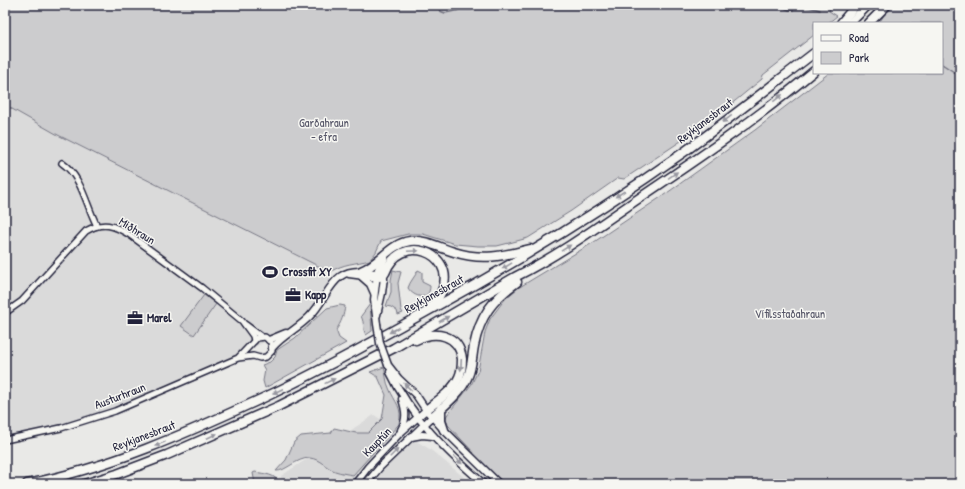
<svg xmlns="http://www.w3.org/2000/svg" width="965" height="489" viewBox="0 0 965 489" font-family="'Patrick Hand',sans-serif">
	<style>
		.built { fill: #dadada }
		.green { fill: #ccccce; stroke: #777784 }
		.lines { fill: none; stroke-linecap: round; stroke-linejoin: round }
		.stream { stroke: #71717f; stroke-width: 1.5 }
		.minor-casing { stroke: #22223b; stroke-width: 8 }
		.tertiary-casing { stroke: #22223b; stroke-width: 9 }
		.trunk-casing { stroke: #22223b; stroke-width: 11 }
		.minor { stroke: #f6f6f2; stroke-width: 5 }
		.tertiary { stroke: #f6f6f2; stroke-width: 6 }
		.trunk { stroke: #f6f6f2; stroke-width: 8 }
		.tertiary-bridge-casing { stroke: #22223b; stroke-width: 9; stroke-linecap: butt }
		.tertiary-bridge { stroke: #f6f6f2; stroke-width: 6 }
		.oneway { fill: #9797a0 }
		.labels { text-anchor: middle; stroke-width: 3; stroke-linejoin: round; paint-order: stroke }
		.street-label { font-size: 12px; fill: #22223b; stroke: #f6f6f2 }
		.park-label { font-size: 12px; fill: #555567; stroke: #f6f6f2 }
		.poi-label { font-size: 12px; font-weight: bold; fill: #22223b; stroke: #f6f6f2; text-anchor: start }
	</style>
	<rect width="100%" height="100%" fill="#e9e9e7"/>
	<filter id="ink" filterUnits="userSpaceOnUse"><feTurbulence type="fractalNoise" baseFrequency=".025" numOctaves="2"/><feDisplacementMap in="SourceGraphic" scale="8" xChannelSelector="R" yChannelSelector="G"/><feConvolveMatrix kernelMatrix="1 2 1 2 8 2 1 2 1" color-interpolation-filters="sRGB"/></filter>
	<g filter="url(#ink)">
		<g class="built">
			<polygon points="5,90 59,135 330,272 333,284 300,325 285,333 137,400 69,422 5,437"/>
			<polygon points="374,415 431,450 472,484 280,484 281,476"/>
		</g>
		<g class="green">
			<path d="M5 5H832L829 11 837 16 828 23H814V35L763 75 762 79 708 123 624 179 618 178 571 211 528 238 513 242 497 246H478L455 244 423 234H408L381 241 376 252 370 260C355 264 344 263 330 272L58 135 5 105Z"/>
			<polygon points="894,5 960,5 960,484 502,484 444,426 445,425 474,453 448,425 446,418 447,415 471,385 478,371 485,332 490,319 505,299 518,288 594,242 667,193 755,130 829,73 942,73 942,23 879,23 884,15"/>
			<polygon points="393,270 401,272 398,283 401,310 403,313 398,315 397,311 391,307 386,306 391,292 391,280"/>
			<path d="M418 270 422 272V282L430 286C430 301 414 298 408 288 410 281 415 277 418 270Z"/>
			<polygon points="204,295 216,304 194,335 181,326"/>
			<path d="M370 304 372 331 366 335C362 328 365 324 361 316Z"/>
			<path d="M340 305 345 306C344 315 341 323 336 330L339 338 346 343 265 388 263 381 265 370 262 365 270 362 275 357 277 350 295 338 327 308Z"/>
			<path d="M384 367C386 374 386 382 389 388 395 403 403 407 399 424L353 475C347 474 341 473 335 471 326 468 320 459 310 458 296 458 285 472 276 471L286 460 294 442 301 436 331 433 334 428 356 433H368L382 419 386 395 378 377 370 372Z"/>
			<path d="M255 472C264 474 277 474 279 484H255L253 473Z"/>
		</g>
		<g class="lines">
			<g class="stream">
				<polyline points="435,5 438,7 440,11 445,13 460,10 471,10 484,5"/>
				<polyline points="778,5 789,10 793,10 798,5"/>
				<polyline points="802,5 820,10"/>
				<polyline points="942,64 960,76"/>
			</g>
			<defs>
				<g id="minor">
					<path d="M62 163C82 177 86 205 97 226"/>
					<path d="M5 313 22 301 86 231C103 221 114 225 130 235L202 288 242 321 253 336 254 341"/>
					<polyline points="246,325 262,337"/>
					<polyline points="5,440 61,428 115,411 238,358 253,356 260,358 266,357 272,351 271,342 265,337 257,338 238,358"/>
				</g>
				<g id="tertiary">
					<polyline points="349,274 379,278"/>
					<polyline points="362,277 370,284 374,293"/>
					<polyline points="377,315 382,293 384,277"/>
					<polyline points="377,324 374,300 377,274"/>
					<polyline points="269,340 286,333"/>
					<path d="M272 348C283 335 299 328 310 316 330 296 331 265 369 272 375 273 380 274 384 280"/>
					<polyline points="388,365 399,379 416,395 426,410 444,430 499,484"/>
					<path d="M390 372C411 417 447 452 484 484"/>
					<path d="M401 430C407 419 406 411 402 399"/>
					<polyline points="411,437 422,435 433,436"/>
					<polyline points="355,484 368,467 399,434 426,410"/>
					<polyline points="366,484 380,467 432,417"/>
				</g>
				<g id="trunk">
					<polyline points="841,23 856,5"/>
					<polyline points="850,23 868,5"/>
					<polyline points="869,23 887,5"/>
					<path d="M361 271C380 264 389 244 410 241 425 239 440 248 454 252 482 261 503 256 530 249"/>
					<path d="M385 273C401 231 455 253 443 288 441 296 435 302 429 308"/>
					<polyline points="377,274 384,258"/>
					<path d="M416 340C435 330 459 334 462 359 462 365 462 371 459 377 453 391 437 401 426 410"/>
					<polyline points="441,408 441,421 444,430"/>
					<path d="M432 417C445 405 461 393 468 376 472 367 472 356 474 346 480 316 492 300 517 282"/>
					<path d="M27 484C109 468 185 434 261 399 317 373 371 343 426 312 514 264 602 210 684 152 728 120 771 86 814 53"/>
					<path d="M84 484 117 474 167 455 279 406 394 348 515 277C557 256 596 228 635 201 696 160 758 118 814 71"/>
				</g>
			</defs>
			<use href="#minor" class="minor-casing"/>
			<use href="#tertiary" class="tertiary-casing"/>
			<use href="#trunk" class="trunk-casing"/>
			<use href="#minor" class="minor"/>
			<use href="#tertiary" class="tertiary"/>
			<use href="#trunk" class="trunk"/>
			<defs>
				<polyline id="tertiary-bridge" points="377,324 380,343 388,365"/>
			</defs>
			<use href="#tertiary-bridge" class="tertiary-bridge-casing"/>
			<use href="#tertiary-bridge" class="tertiary-bridge"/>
		</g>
		<defs><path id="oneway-solid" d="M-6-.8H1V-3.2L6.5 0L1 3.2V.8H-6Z"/></defs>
		<g class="oneway">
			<use href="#oneway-solid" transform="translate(778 98) rotate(-38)"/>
			<use href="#oneway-solid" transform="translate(727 119) rotate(143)"/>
			<use href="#oneway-solid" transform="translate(673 175) rotate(-35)"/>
			<use href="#oneway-solid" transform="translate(620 194) rotate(147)"/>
			<use href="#oneway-solid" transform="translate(566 248) rotate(-32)"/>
			<use href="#oneway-solid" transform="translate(413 251) rotate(-3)"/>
			<use href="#oneway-solid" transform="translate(507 266) rotate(149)"/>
			<use href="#oneway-solid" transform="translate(444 319) rotate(-30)"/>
			<use href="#oneway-solid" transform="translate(394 330) rotate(151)"/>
			<use href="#oneway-solid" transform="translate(461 365) rotate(93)"/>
			<use href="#oneway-solid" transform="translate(330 381) rotate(-26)"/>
			<use href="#oneway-solid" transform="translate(408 387) rotate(-137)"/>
			<use href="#oneway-solid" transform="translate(278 391) rotate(155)"/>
			<use href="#oneway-solid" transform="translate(212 436) rotate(-24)"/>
			<use href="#oneway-solid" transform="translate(160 444) rotate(158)"/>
			<use href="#oneway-solid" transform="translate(394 453) rotate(-45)"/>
			<use href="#oneway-solid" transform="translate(458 460) rotate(44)"/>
		</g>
	</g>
	<defs>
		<symbol id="stadium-bare" viewBox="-9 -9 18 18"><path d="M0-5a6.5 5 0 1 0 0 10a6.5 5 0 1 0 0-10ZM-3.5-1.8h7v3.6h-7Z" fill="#22223b" stroke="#f6f6f2" stroke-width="2.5" paint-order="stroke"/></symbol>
		<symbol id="office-bare" viewBox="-9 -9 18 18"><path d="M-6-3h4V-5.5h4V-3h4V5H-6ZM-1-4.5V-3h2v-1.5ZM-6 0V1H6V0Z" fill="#22223b" stroke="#f6f6f2" stroke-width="2.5" paint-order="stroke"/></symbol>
	</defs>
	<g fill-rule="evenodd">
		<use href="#stadium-bare" x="259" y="261" width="22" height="22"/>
		<use href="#office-bare" x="282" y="284" width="22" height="22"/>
		<use href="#office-bare" x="124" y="307" width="22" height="22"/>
	</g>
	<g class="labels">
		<g class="street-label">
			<text transform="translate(705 121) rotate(-37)" y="4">Reykjanesbraut</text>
			<text transform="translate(137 231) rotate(32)" y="4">Miðhraun</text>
			<text transform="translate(434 294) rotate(-29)" y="4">Reykjanesbraut</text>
			<text transform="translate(120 396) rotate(-21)" y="4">Austurhraun</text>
			<text transform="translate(144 436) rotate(-21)" y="4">Reykjanesbraut</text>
			<text transform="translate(377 442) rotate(-46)" y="4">Kauptún</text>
		</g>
		<g class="park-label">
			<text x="324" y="127">Garðahraun<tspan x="324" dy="14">- efra</tspan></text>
			<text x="790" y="318">Vífilsstaðahraun</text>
		</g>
		<g class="poi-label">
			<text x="282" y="276">Crossfit XY</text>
			<text x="305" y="299">Kapp</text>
			<text x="147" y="322">Marel</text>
		</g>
	</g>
	<rect width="965" height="489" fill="none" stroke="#f6f6f2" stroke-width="20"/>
	<rect x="10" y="10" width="945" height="469" fill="none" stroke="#22223b" stroke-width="1.5" filter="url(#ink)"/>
	<rect x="813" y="22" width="130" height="52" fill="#f6f6f2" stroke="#a1a1a9"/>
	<rect x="821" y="35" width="20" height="6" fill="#f6f6f2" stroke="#a1a1a9"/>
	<text x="849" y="42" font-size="12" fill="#22223b">Road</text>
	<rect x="821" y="52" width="20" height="12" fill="#ccccce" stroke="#a1a1a9"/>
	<text x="849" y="62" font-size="12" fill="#22223b">Park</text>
</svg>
